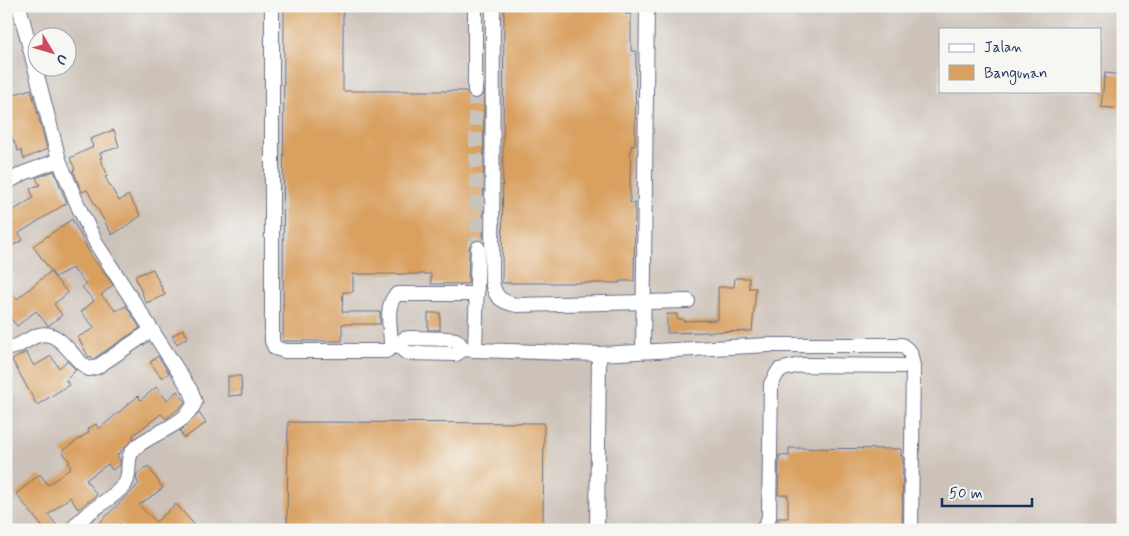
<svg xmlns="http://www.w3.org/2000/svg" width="1129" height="536" viewBox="0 0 1129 536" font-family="Mynerve,sans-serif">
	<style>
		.industrial { fill: #ccc2b9; fill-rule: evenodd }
		.building { fill: #d9a060 }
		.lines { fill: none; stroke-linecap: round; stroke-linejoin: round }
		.minor-tunnel { stroke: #c9c4be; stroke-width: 14; stroke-dasharray: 14 7; stroke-linecap: butt }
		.minor-casing { stroke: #677088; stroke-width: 16 }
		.minor { stroke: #fff; stroke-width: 14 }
	</style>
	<rect width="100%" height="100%" fill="#f6f6f2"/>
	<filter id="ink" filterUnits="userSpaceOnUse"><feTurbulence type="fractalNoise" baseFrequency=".02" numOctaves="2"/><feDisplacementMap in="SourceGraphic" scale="10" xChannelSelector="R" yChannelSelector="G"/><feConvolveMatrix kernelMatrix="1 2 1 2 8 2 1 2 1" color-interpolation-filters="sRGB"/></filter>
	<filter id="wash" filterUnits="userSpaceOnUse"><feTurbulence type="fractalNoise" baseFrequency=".0096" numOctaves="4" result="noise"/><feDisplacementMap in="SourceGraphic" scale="20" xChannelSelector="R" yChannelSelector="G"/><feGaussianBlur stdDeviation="1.12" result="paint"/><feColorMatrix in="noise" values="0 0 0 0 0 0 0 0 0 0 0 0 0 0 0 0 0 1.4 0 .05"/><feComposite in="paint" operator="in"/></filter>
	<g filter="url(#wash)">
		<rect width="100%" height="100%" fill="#f4e9d6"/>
		<path class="industrial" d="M6 6H1123V530H6ZM940 29H1100V91H940ZM38 38H68V68H38Z"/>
		<g id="blocks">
			<g class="building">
				<polygon points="284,6 343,6 343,91 466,91 470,98 475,100 482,96 484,91 483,241 474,240 469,247 468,284 431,284 431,274 353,274 353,292 343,292 342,312 380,312 380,324 342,324 342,341 283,341"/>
				<polygon points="504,6 625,6 625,14 631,14 631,51 636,51 635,146 631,146 630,177 630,203 635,203 634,281 620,281 620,283 502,283"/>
				<polygon points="1105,73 1123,75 1123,109 1101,107"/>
				<polygon points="31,89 47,149 24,159 21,150 18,151 11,135 6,137 6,97"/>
				<polygon points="114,130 119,147 100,153 102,158 100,158 108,176 105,177 119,201 128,195 141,216 112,235 87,190 82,192 73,170 75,169 70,158 93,147 90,139"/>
				<polygon points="54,171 67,203 19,233 23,240 6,249 6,215 33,198 30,188 40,185 36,178"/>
				<polygon points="72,219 92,257 113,285 101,295 116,311 126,306 140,328 93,359 91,356 89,358 78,337 95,328 81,312 94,301 82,287 86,284 72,268 55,277 33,246"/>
				<polygon points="153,269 165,295 146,303 135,276"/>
				<polygon points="50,272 68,293 54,304 62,315 48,326 36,311 17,326 6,313 6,301 14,295 17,299"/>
				<polygon points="735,278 749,278 749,288 756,288 752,331 667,333 667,314 677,314 677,319 683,319 683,321 718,320 718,287 734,287"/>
				<rect x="428" y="313" width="12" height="17"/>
				<polygon points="183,329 188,337 177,344 172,336"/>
				<polygon points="26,352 34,366 51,356 59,368 67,361 76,370 66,380 69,385 37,405 12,360"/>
				<polygon points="158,356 169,373 162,378 150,362"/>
				<polygon points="228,376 241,376 242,395 228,396"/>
				<polygon points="156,387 167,400 177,391 185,401 183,405 166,419 161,414 132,436 134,438 117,455 120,460 120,465 112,470 108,464 86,480 97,495 78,509 70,497 48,515 61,530 45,530 16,494 40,474 48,485 71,468 68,463 70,462 62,451 89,432 88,429 96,424 99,429 138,396 141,400"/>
				<polygon points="199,413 206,423 184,438 180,431"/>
				<polygon points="288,422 544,423 543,530 287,530"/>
				<polygon points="789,448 901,449 901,456 903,456 902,530 777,530 778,518 788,518 788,495 778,495 779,455 789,456"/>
				<polygon points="148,466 163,488 139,505 156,522 176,504 199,530 127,530 120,523 113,530 104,530 98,524 139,484 136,479 137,474"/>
			</g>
		</g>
	</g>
	<g filter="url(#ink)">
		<use href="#blocks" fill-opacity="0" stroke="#677088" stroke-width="1"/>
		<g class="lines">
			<polyline class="minor-tunnel" points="475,91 478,248"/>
			<defs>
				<g id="minor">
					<path d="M19 6 59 160 79 208 97 245 191 391 195 402C186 426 152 432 135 448 124 458 132 473 125 484 113 500 87 509 72 530"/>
					<path d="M272 6V341L275 348 285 351H386L391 348C392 332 383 306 397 294H477"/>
					<polyline points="475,6 475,91"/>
					<path d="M493 6 492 280C494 297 501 302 517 305L688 301"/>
					<polyline points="6,183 24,173 59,160"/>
					<polyline points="391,345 397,345 404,339 410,338 451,339 456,340 464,349"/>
					<polyline points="397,345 407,353 456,354 464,349 475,350 478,248"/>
					<path d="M6 348C19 349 27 338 39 335 61 329 73 361 89 369L97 367 152 330"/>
					<polyline points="475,350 599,354 769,345 902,345 910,352 913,366 911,530"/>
					<polyline points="643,351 647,6"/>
					<polyline points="597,530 599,354"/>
					<polyline points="761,530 765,527 769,517 771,384 779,370 800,365 913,366"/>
				</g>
			</defs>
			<use href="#minor" class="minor-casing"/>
			<use href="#minor" class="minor"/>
		</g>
	</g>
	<rect width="1129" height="536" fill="none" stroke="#f6f6f2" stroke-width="25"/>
	<rect x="939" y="28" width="162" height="65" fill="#f6f6f2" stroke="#9ea6b7"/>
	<rect x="949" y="44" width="25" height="8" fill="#ffffff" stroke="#9ea6b7"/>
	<text x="984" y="52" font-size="15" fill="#1b2f5e">Jalan</text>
	<rect x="949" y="65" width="25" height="15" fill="#d9a060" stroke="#9ea6b7"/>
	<text x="984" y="78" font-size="15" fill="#1b2f5e">Bangunan</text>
	<g transform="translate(52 52) rotate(128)"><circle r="24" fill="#f6f6f2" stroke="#9ea6b7"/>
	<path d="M0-4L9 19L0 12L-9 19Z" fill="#d1495b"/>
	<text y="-8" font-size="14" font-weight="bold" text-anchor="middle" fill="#1b2f5e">U</text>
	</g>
	<path d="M942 498v8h90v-8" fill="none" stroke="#1b2f5e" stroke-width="2.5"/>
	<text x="949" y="498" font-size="15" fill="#1b2f5e" stroke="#f6f6f2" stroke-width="4" paint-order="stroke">50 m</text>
</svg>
